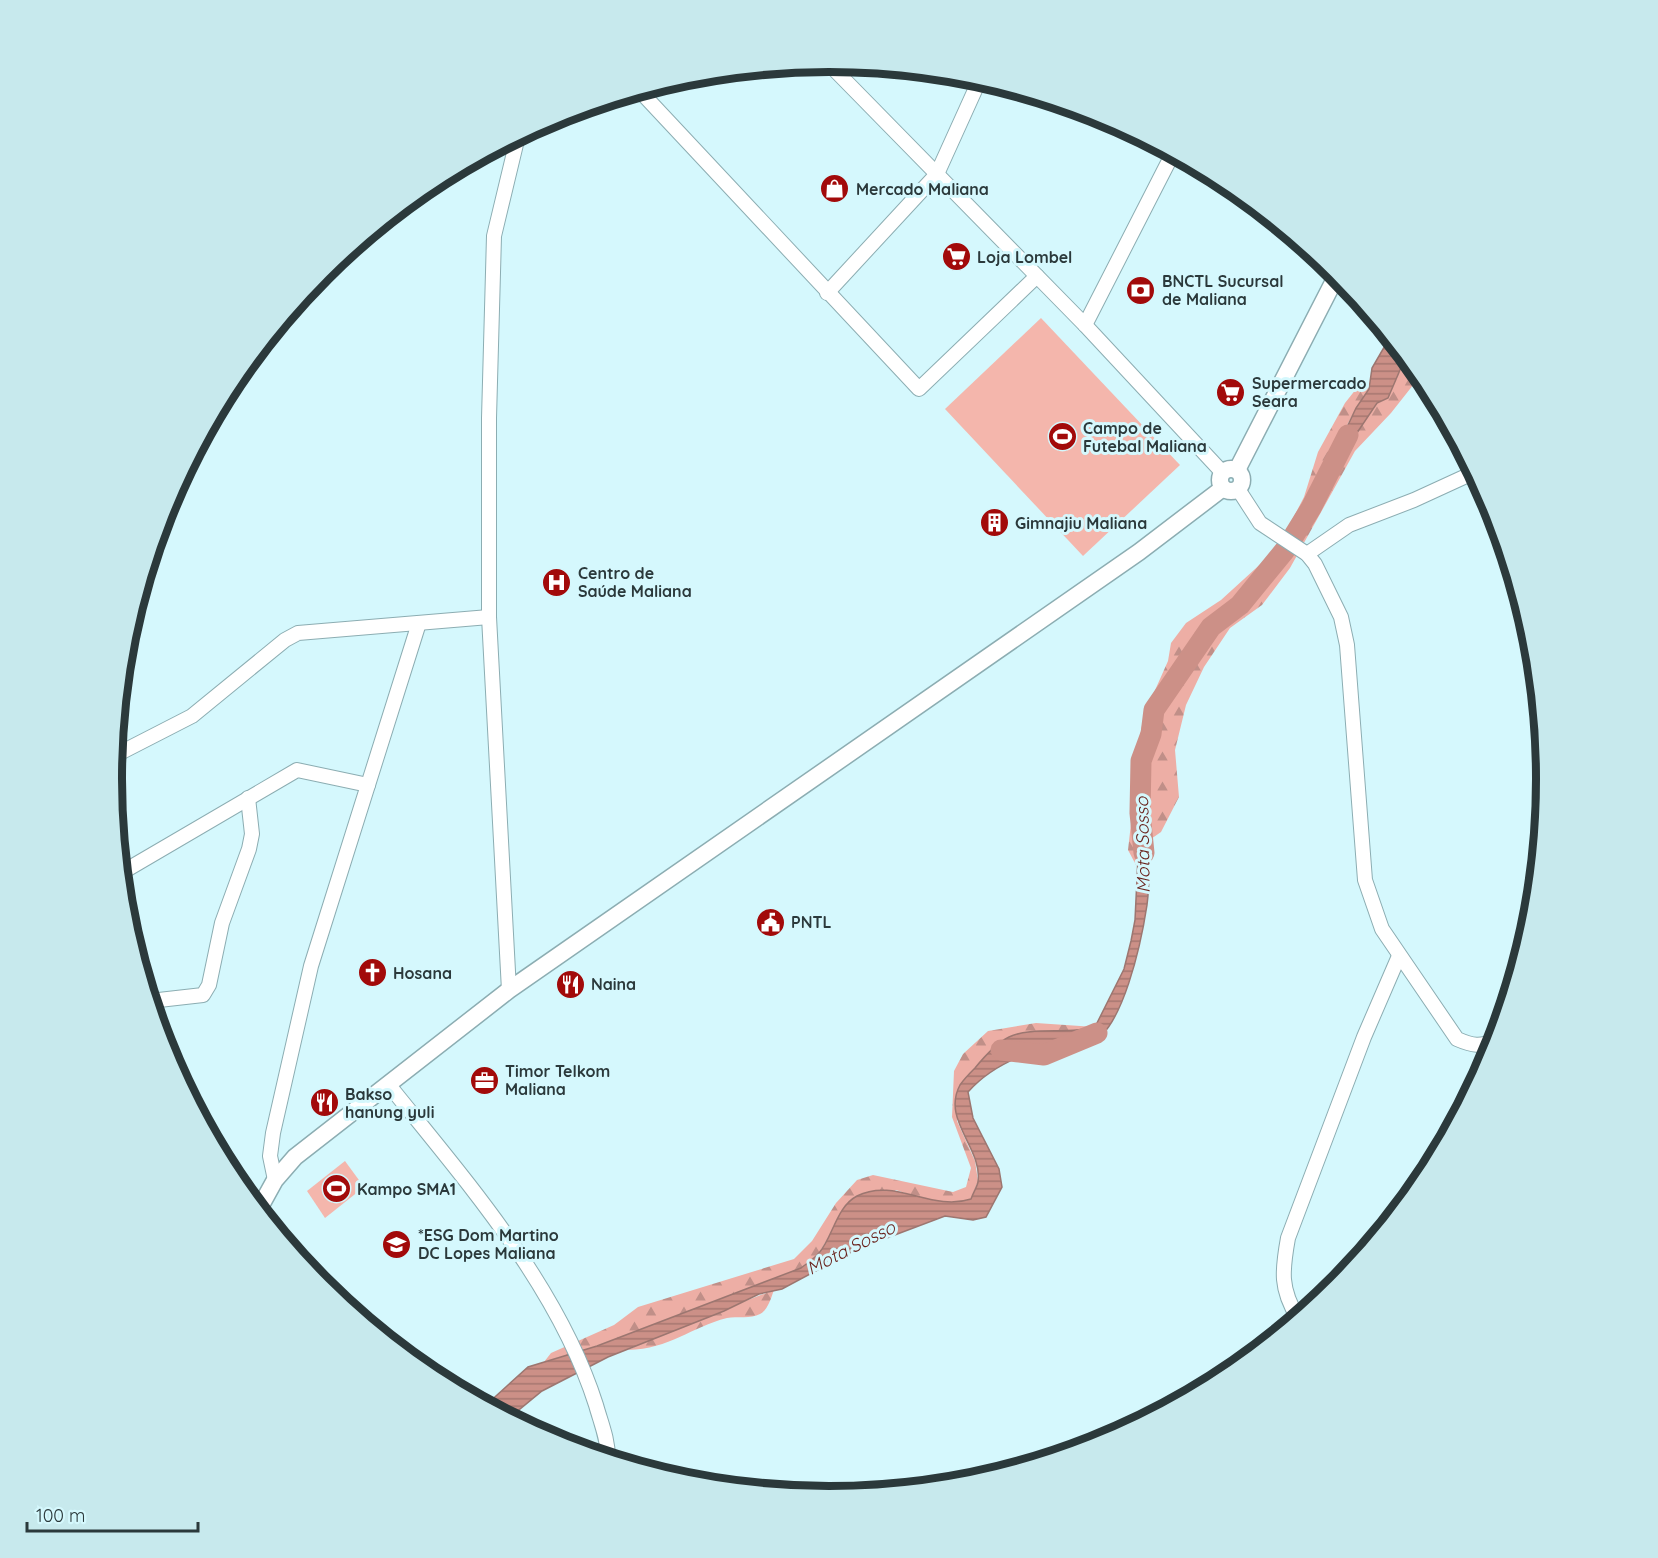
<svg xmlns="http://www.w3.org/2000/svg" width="1658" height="1558" viewBox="0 0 1658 1558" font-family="Quicksand,sans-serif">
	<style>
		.green { fill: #f4b6ac }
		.forest { fill: url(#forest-firs) }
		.water { fill: url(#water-rules); stroke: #9c7670; stroke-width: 1.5 }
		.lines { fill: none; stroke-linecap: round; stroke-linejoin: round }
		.river { stroke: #cc9087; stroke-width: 21 }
		.minor-casing { stroke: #8cadb2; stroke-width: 16 }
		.major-casing { stroke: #8cadb2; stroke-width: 19 }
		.minor { stroke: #fff; stroke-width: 14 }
		.major { stroke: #fff; stroke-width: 16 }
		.labels { text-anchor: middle; stroke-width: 6; stroke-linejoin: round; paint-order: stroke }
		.poi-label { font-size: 16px; font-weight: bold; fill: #2b393b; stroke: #d5f8fd; text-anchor: start }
		.water-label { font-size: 18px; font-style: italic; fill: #681f19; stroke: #d5f8fd }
		.rim { fill: none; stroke: #2b393b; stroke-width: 8 }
	</style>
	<defs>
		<pattern id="forest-firs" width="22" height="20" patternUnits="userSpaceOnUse" patternTransform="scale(1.5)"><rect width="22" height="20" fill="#edaea5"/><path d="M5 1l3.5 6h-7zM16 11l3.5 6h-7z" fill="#c08f88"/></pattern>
		<pattern id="water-rules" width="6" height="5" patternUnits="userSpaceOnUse" patternTransform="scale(1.5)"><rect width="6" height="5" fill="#cc9087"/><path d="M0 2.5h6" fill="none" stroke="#a67770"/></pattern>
	</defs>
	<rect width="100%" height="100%" fill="#d5f8fd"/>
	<g class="green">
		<polygon points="1041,318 1180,465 1083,556 945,409"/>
		<polygon points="345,1161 364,1187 325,1218 307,1191"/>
	</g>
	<g class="forest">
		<path d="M1406 356 1421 375 1391 413 1355 451 1290 568 1262 605 1230 628 1204 667 1186 705 1175 750 1179 797 1161 832 1148 841 1146 811 1139 837 1136 865 1128 850 1135 788 1134 766 1144 715 1168 661 1171 643 1186 623 1221 600 1277 549 1304 497 1318 452 1345 403 1364 379 1369 389C1357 407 1334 442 1336 463L1377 403 1388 398Z"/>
		<path d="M1036 1023 1095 1027C1068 1035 1036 1026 1011 1037 1000 1041 970 1076 960 1086L957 1121 975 1161 978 1181 971 1199C945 1207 921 1198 896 1190L828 1238 819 1253 801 1268 597 1346 544 1362 551 1353 614 1325 638 1307 794 1259 812 1241 836 1203 857 1180 873 1175 953 1192 966 1187 971 1168 952 1117 954 1071 963 1054 988 1031Z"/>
		<path d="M774 1290C771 1298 768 1310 760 1314 751 1319 737 1316 727 1318 691 1327 670 1349 628 1350L668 1331Z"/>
	</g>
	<g class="water">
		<polygon points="1390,337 1406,356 1388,398 1377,403 1336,464 1335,453 1356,408 1369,389 1372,368"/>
		<path d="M1146 808C1148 840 1151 874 1147 905 1142 938 1123 1034 1088 1044 1080 1047 1069 1044 1060 1045 1025 1052 992 1065 968 1092L973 1118 999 1169 1002 1187 986 1217 973 1220 945 1216 855 1250 782 1289 759 1294 724 1311 608 1357 542 1391 509 1418 486 1405 528 1367 597 1346 801 1268C806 1264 814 1259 819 1253 833 1237 836 1207 857 1196 895 1177 931 1212 971 1199 973 1193 977 1187 978 1182 983 1148 941 1120 960 1085 964 1079 970 1073 975 1068 984 1057 996 1043 1009 1037 1032 1026 1069 1035 1095 1027L1124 969 1131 941 1135 920 1139 837Z"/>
	</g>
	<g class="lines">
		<g class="river">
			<polyline points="1144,853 1140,813 1141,761 1151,734 1154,710 1211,627 1240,605 1285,550 1311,508 1348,435"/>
			<polyline points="1001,1050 1044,1055 1097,1033"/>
		</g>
		<defs>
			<g id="minor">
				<polyline points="827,62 1085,325 1222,472"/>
				<polyline points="639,90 919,389 1037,276"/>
				<polyline points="827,293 937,174 980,79"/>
				<polyline points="1085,325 1173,153"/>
				<path d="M1238 489 1260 523 1307 554 1315 564 1341 617 1347 645 1365 880 1382 929 1457 1039C1473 1046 1480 1047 1496 1040"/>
				<polyline points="1307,554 1349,525 1414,500 1475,472"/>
				<polyline points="114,756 192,716 285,640 298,633 489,617"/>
				<polyline points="121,873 297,770 368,785"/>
				<polyline points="509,990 489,617 489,418 494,236 518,136"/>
				<polyline points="150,1001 203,995 209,985 222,923 249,849 252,834 248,798"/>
				<path d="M388 1084C465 1180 558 1285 596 1405 601 1423 608 1439 608 1458"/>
				<polyline points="275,1180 270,1156 273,1133 311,966 419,623"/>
				<path d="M1298 1318C1280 1289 1282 1271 1288 1238L1364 1037 1399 956"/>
			</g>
			<g id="major">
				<circle cx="1231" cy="480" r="11"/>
				<polyline points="1237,470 1338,273"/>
				<polyline points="259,1209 275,1180 295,1157 509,990 1139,552 1223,488"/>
			</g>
		</defs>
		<use href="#minor" class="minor-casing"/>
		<use href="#major" class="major-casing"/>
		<use href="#minor" class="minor"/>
		<use href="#major" class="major"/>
	</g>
	<defs>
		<symbol id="shop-disc" viewBox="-11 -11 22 22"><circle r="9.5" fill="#a20a0a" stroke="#d5f8fd"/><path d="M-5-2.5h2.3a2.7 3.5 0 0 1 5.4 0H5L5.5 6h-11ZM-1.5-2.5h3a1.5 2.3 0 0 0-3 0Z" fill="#fff"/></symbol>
		<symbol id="supermarket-disc" viewBox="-11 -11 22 22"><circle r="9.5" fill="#a20a0a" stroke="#d5f8fd"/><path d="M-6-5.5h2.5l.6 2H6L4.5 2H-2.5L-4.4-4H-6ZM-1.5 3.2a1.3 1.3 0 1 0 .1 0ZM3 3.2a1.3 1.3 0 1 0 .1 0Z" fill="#fff"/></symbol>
		<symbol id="bank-disc" viewBox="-11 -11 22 22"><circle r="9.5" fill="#a20a0a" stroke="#d5f8fd"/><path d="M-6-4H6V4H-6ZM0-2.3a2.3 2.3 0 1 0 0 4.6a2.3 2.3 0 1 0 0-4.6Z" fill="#fff"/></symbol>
		<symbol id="stadium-disc" viewBox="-11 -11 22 22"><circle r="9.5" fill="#a20a0a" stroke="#d5f8fd"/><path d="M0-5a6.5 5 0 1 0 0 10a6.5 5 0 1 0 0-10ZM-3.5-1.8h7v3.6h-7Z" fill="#fff"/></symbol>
		<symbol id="building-disc" viewBox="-11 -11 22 22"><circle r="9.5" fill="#a20a0a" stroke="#d5f8fd"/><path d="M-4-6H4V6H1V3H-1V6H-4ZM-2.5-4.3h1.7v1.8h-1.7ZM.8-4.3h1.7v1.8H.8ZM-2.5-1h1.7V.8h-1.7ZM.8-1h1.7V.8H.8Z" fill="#fff"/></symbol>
		<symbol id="hospital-disc" viewBox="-11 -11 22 22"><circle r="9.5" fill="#a20a0a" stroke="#d5f8fd"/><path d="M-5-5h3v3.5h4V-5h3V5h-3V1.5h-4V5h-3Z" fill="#fff"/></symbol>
		<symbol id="civic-disc" viewBox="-11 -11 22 22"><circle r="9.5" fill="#a20a0a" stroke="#d5f8fd"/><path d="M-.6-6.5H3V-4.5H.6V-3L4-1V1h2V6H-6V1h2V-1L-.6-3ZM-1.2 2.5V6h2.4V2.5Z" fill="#fff"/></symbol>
		<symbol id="church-disc" viewBox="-11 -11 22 22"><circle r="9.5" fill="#a20a0a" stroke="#d5f8fd"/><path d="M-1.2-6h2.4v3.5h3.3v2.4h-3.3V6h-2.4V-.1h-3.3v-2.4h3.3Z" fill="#fff"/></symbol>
		<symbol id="restaurant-disc" viewBox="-11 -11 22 22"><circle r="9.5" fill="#a20a0a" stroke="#d5f8fd"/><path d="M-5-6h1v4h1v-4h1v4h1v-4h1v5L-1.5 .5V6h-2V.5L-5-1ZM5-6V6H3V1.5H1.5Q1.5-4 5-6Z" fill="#fff"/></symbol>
		<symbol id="office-disc" viewBox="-11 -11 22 22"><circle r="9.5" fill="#a20a0a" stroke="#d5f8fd"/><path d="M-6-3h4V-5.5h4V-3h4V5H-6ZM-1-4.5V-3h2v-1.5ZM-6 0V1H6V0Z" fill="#fff"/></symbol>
		<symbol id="school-disc" viewBox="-11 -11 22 22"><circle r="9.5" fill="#a20a0a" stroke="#d5f8fd"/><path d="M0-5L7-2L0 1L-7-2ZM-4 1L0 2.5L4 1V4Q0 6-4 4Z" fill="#fff"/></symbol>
	</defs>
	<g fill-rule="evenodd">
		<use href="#shop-disc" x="818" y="172" width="33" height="33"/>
		<use href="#supermarket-disc" x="940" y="240" width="33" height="33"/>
		<use href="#bank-disc" x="1124" y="274" width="33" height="33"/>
		<use href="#supermarket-disc" x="1214" y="376" width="33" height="33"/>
		<use href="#stadium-disc" x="1046" y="420" width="33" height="33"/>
		<use href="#building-disc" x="978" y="506" width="33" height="33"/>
		<use href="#hospital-disc" x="540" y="566" width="33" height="33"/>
		<use href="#civic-disc" x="754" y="906" width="33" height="33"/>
		<use href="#church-disc" x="356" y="956" width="33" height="33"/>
		<use href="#restaurant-disc" x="554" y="968" width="33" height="33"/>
		<use href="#office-disc" x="468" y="1064" width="33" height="33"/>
		<use href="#restaurant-disc" x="308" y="1086" width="33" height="33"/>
		<use href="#stadium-disc" x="320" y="1172" width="33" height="33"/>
		<use href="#school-disc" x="380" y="1228" width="33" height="33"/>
	</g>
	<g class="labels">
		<g class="poi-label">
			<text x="856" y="195">Mercado Maliana</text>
			<text x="977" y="263">Loja Lombel</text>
			<text x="1162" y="287">BNCTL Sucursal<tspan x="1162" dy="18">de Maliana</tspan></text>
			<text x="1252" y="389">Supermercado<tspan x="1252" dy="18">Seara</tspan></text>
			<text x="1083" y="434">Campo de<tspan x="1083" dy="18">Futebal Maliana</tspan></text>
			<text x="1015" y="529">Gimnajiu Maliana</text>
			<text x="578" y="579">Centro de<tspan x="578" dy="18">Saúde Maliana</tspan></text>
			<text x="791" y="928">PNTL</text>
			<text x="393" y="979">Hosana</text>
			<text x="591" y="990">Naina</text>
			<text x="505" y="1077">Timor Telkom<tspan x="505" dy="18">Maliana</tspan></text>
			<text x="345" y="1100">Bakso<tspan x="345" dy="18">hanung yuli</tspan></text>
			<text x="357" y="1195">Kampo SMA1</text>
			<text x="418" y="1241">*ESG Dom Martino<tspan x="418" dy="18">DC Lopes Maliana</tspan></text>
		</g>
		<g class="water-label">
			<text transform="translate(1143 845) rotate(-91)" y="6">Mota Sosso</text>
			<text transform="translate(851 1248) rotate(-27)" y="6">Mota Sosso</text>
		</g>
	</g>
	<path d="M0 0H1658V1558H0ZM122 779a707 707 0 1 1 1414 0a707 707 0 1 1-1414 0Z" fill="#c7e9ed" fill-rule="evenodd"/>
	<path class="rim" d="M122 779a707 707 0 1 1 1414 0a707 707 0 1 1-1414 0Z"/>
	<path d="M27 1522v9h171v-9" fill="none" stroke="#2b393b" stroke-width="3"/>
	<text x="36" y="1522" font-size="18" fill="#2b393b" stroke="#d5f8fd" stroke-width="4.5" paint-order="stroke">100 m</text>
</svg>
